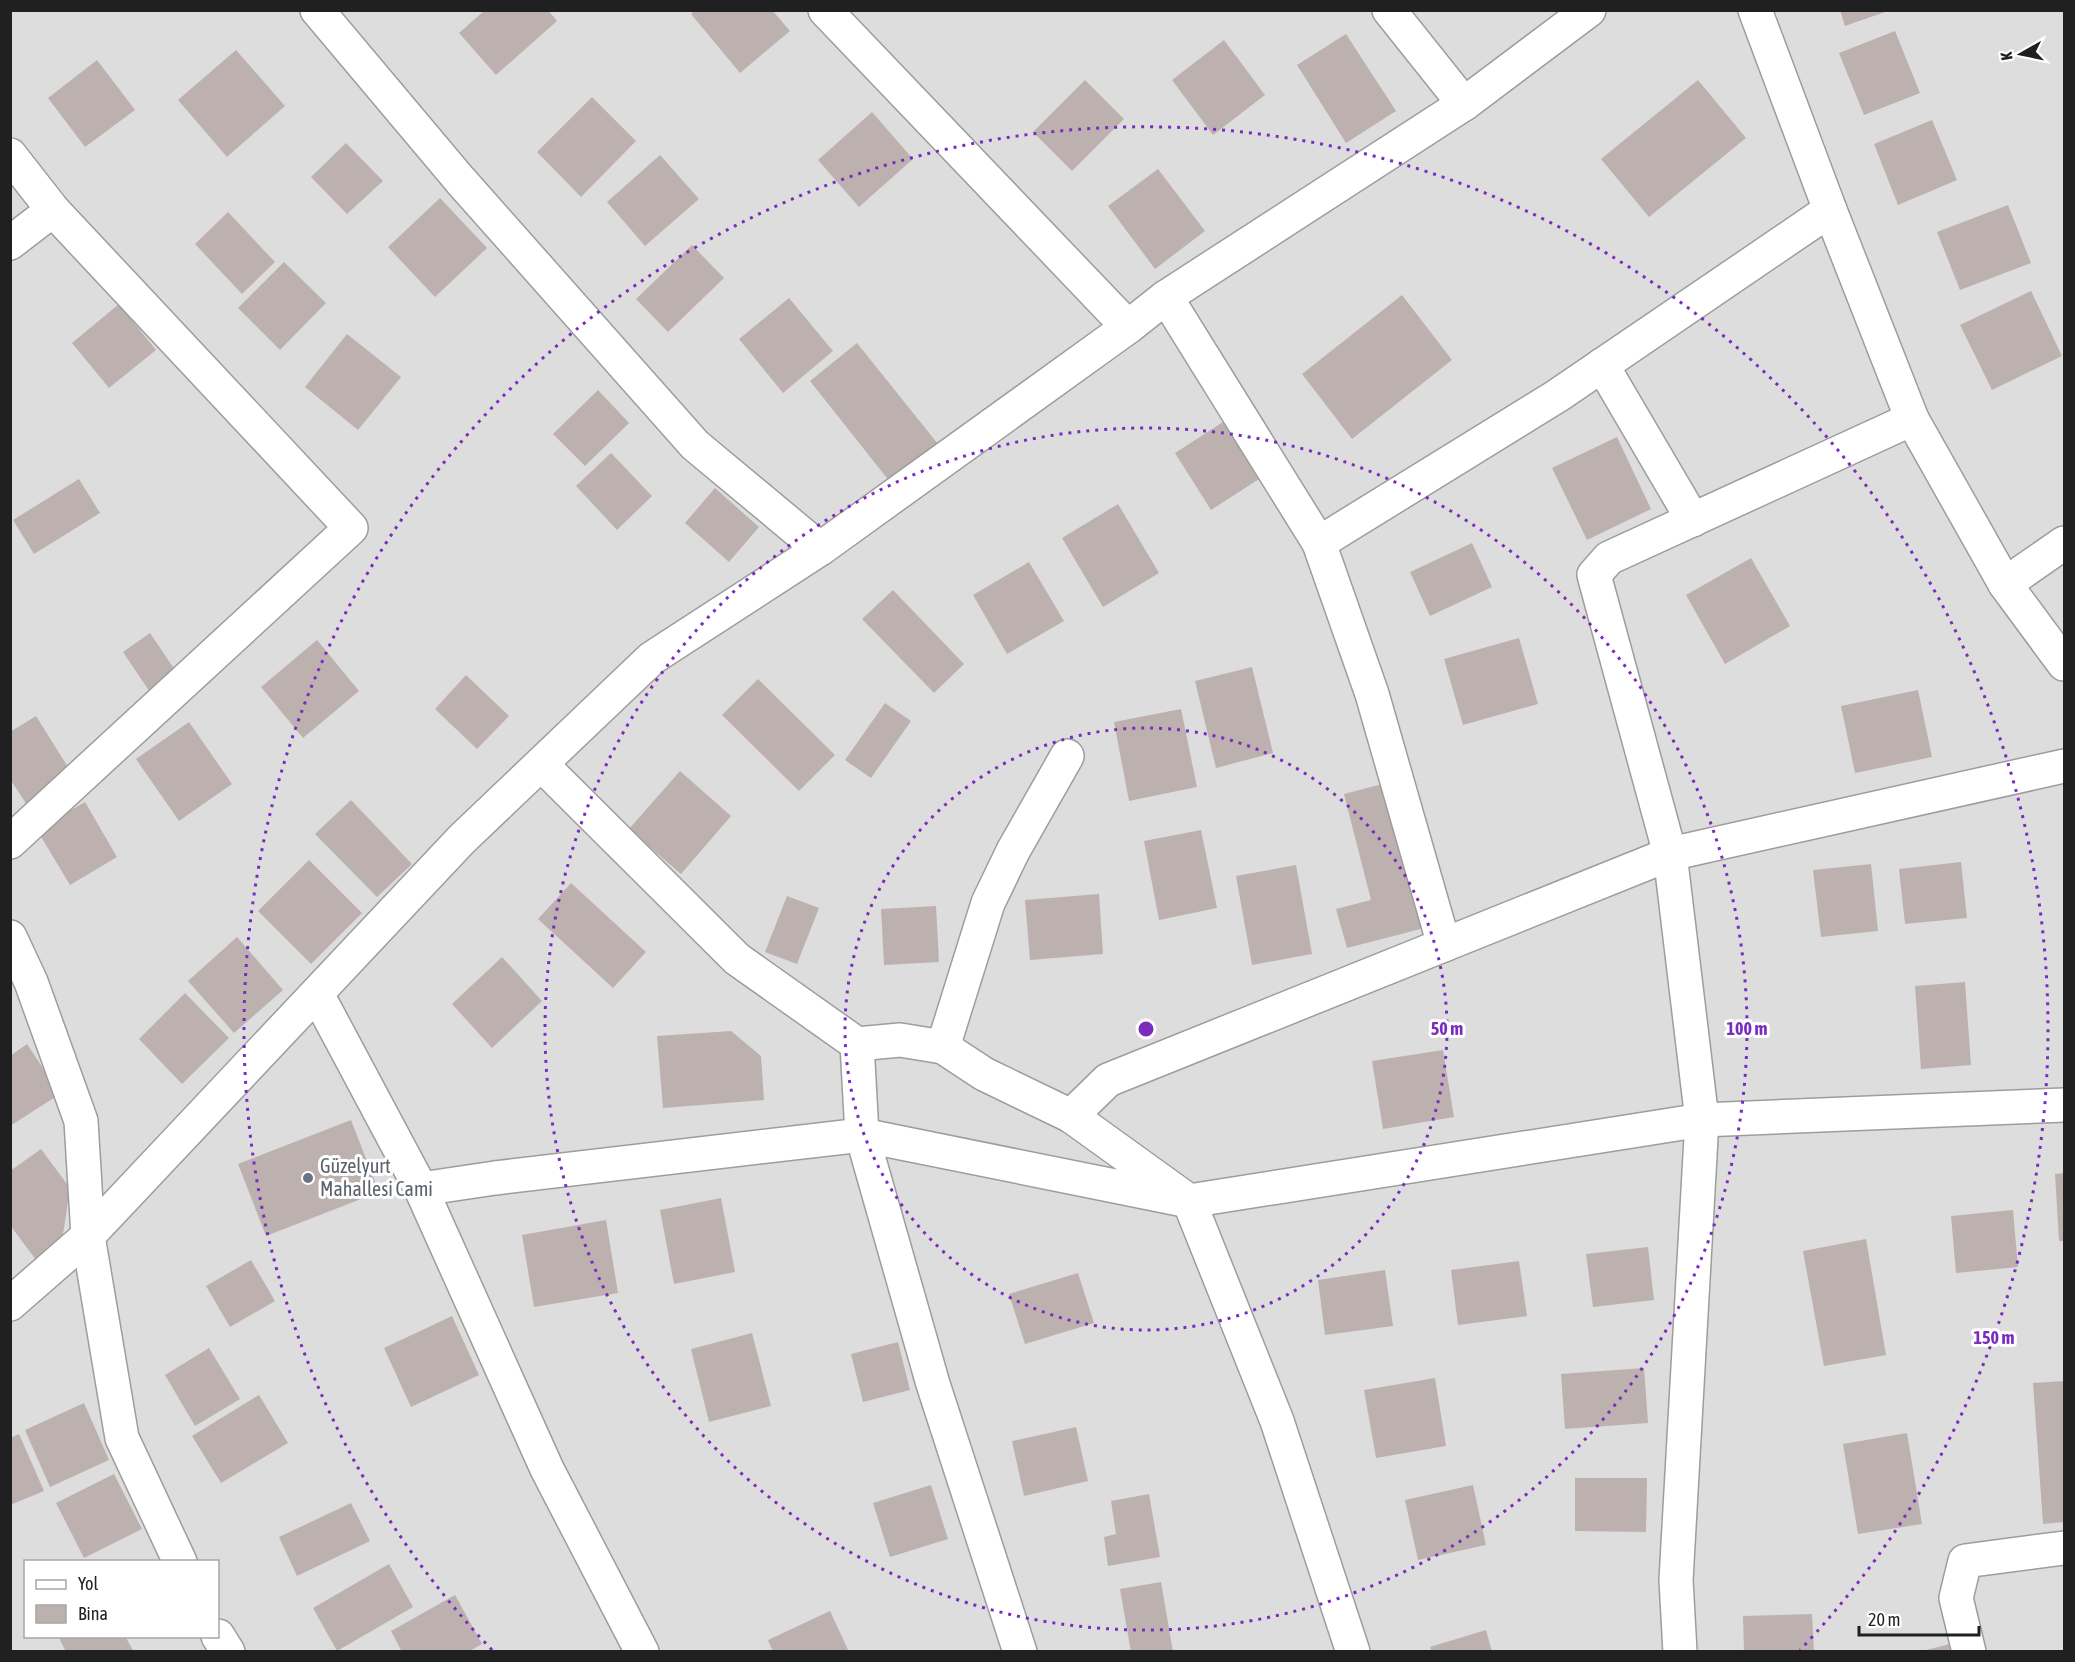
<svg xmlns="http://www.w3.org/2000/svg" width="2075" height="1662" viewBox="0 0 2075 1662" font-family="'Asap Condensed',sans-serif">
	<style>
		.residential { fill: #dedddd; fill-rule: evenodd }
		.building { fill: #bdb1b0 }
		.lines { fill: none; stroke-linecap: round; stroke-linejoin: round }
		.minor-casing { stroke: #9d9d9d; stroke-width: 36 }
		.tertiary-casing { stroke: #9d9d9d; stroke-width: 36 }
		.minor { stroke: #fff; stroke-width: 33 }
		.tertiary { stroke: #fff; stroke-width: 33 }
		.ring { fill: none; stroke: #7b2cbf; stroke-width: 3; stroke-dasharray: 3 6 }
		.worship-dot { fill: #6b7280; stroke: #fff; stroke-width: 2 }
		.labels { text-anchor: middle; stroke-width: 6; stroke-linejoin: round; paint-order: stroke }
		.worship-label { font-size: 20px; fill: #5b616d; stroke: #fff; text-anchor: start }
		.centre { fill: #7b2cbf; stroke: #fff; stroke-width: 3 }
		.ring-label { font-size: 18px; text-anchor: middle; font-weight: bold; fill: #7b2cbf; stroke: #fff; stroke-width: 6; stroke-linejoin: round; paint-order: stroke }
	</style>
	<rect width="100%" height="100%" fill="#f0eae6"/>
	<path class="residential" d="M11 11H2064V1651L11 1652ZM26 1562H218V1636H26Z"/>
	<g class="building">
		<polygon points="485,10 548,10 557,21 496,75 459,33"/>
		<polygon points="695,10 772,10 790,31 740,73 691,14"/>
		<polygon points="1840,10 1888,10 1888,11 1845,26"/>
		<polygon points="1895,31 1920,93 1864,115 1839,53"/>
		<polygon points="1346,34 1396,111 1346,143 1297,65"/>
		<polygon points="1224,40 1265,95 1213,135 1172,80"/>
		<polygon points="236,50 285,106 227,157 178,100"/>
		<polygon points="97,60 135,110 85,147 48,98"/>
		<polygon points="1085,80 1124,119 1072,171 1033,132"/>
		<polygon points="1698,80 1746,138 1649,217 1601,159"/>
		<polygon points="592,97 636,141 581,197 537,152"/>
		<polygon points="872,112 913,159 859,207 818,160"/>
		<polygon points="1932,120 1957,180 1898,205 1874,144"/>
		<polygon points="346,143 383,181 347,214 311,177"/>
		<polygon points="660,155 699,199 645,246 607,202"/>
		<polygon points="1158,169 1205,231 1155,269 1108,206"/>
		<polygon points="440,198 487,248 435,297 388,247"/>
		<polygon points="2008,205 2031,263 1960,290 1937,232"/>
		<polygon points="228,212 275,262 242,294 195,244"/>
		<polygon points="692,245 724,278 668,332 636,299"/>
		<polygon points="284,262 326,303 280,350 238,308"/>
		<polygon points="2031,291 2062,356 1992,390 1960,325"/>
		<polygon points="1402,295 1452,360 1352,439 1302,374"/>
		<polygon points="789,298 833,351 783,393 739,339"/>
		<polygon points="119,304 156,350 109,388 72,343"/>
		<polygon points="347,334 401,377 358,430 305,387"/>
		<polygon points="857,343 942,449 894,487 810,381"/>
		<polygon points="598,390 629,423 585,466 553,434"/>
		<polygon points="1223,422 1259,479 1211,510 1175,453"/>
		<polygon points="1617,437 1651,509 1587,540 1552,468"/>
		<polygon points="611,453 652,496 617,530 576,486"/>
		<polygon points="79,479 100,513 34,554 13,520"/>
		<polygon points="715,488 759,527 729,562 685,523"/>
		<polygon points="1118,504 1159,573 1103,607 1062,538"/>
		<polygon points="1472,543 1492,587 1430,616 1410,572"/>
		<polygon points="1751,558 1790,626 1725,664 1686,595"/>
		<polygon points="1029,562 1064,621 1007,654 973,595"/>
		<polygon points="893,590 964,664 934,693 862,619"/>
		<polygon points="150,633 183,682 156,701 123,652"/>
		<polygon points="1519,638 1538,704 1463,725 1444,659"/>
		<polygon points="317,640 359,691 303,738 261,687"/>
		<polygon points="1252,667 1273,753 1216,768 1195,681"/>
		<polygon points="466,675 509,716 477,749 435,709"/>
		<polygon points="758,679 835,755 799,791 722,715"/>
		<polygon points="1918,690 1932,757 1855,773 1841,706"/>
		<polygon points="885,703 911,721 871,778 845,760"/>
		<polygon points="1181,709 1197,787 1129,801 1114,722"/>
		<polygon points="36,716 73,775 27,805 10,779 10,732"/>
		<polygon points="189,722 232,784 179,821 136,759"/>
		<polygon points="680,771 731,816 681,874 629,829"/>
		<polygon points="1394,781 1432,926 1347,948 1336,909 1371,900 1344,794"/>
		<polygon points="351,800 412,864 377,897 315,834"/>
		<polygon points="85,802 117,857 70,885 37,830"/>
		<polygon points="1201,830 1217,908 1159,920 1144,841"/>
		<polygon points="309,860 362,913 311,964 258,911"/>
		<polygon points="1961,862 1967,918 1905,924 1899,869"/>
		<polygon points="1871,864 1878,931 1821,937 1813,870"/>
		<polygon points="1296,865 1312,954 1252,965 1236,876"/>
		<polygon points="571,883 646,952 613,988 538,919"/>
		<polygon points="1099,894 1103,954 1030,960 1025,900"/>
		<polygon points="787,896 819,908 797,964 765,952"/>
		<polygon points="936,906 939,962 884,965 881,909"/>
		<polygon points="237,937 283,990 234,1033 188,981"/>
		<polygon points="502,957 542,1001 492,1048 452,1004"/>
		<polygon points="1965,982 1971,1065 1921,1069 1915,986"/>
		<polygon points="185,993 229,1038 182,1084 139,1039"/>
		<polygon points="731,1031 761,1056 764,1100 663,1108 657,1036"/>
		<polygon points="27,1044 60,1094 10,1126 10,1056"/>
		<polygon points="1443,1050 1454,1117 1383,1129 1372,1061"/>
		<polygon points="351,1120 379,1192 266,1236 238,1164"/>
		<polygon points="41,1149 70,1188 61,1248 39,1264 10,1225 10,1171"/>
		<polygon points="2064,1173 2064,1241 2059,1241 2055,1174"/>
		<polygon points="721,1198 735,1272 674,1284 660,1210"/>
		<polygon points="2013,1210 2018,1267 1956,1273 1951,1216"/>
		<polygon points="606,1220 618,1293 534,1307 522,1235"/>
		<polygon points="1866,1239 1886,1355 1824,1366 1803,1251"/>
		<polygon points="1648,1247 1654,1300 1593,1307 1586,1254"/>
		<polygon points="251,1260 275,1301 230,1327 206,1286"/>
		<polygon points="1519,1261 1527,1316 1458,1325 1451,1270"/>
		<polygon points="1385,1270 1393,1326 1325,1335 1318,1280"/>
		<polygon points="1078,1273 1094,1323 1025,1344 1009,1294"/>
		<polygon points="452,1316 479,1375 411,1407 384,1348"/>
		<polygon points="752,1333 771,1406 709,1422 691,1349"/>
		<polygon points="898,1342 910,1390 863,1402 851,1354"/>
		<polygon points="209,1348 240,1399 195,1426 165,1375"/>
		<polygon points="1644,1368 1648,1423 1565,1429 1561,1374"/>
		<polygon points="1435,1378 1446,1446 1376,1458 1364,1390"/>
		<polygon points="2064,1381 2064,1522 2043,1524 2033,1383"/>
		<polygon points="259,1395 288,1443 221,1483 192,1436"/>
		<polygon points="84,1403 109,1460 50,1487 25,1430"/>
		<polygon points="1076,1427 1088,1481 1024,1496 1012,1441"/>
		<polygon points="1907,1433 1922,1524 1858,1534 1843,1444"/>
		<polygon points="19,1434 44,1491 10,1505 10,1438"/>
		<polygon points="114,1474 142,1529 84,1558 56,1503"/>
		<polygon points="1575,1478 1647,1478 1646,1532 1575,1531"/>
		<polygon points="931,1485 948,1539 890,1557 873,1503"/>
		<polygon points="1473,1485 1486,1545 1418,1560 1405,1500"/>
		<polygon points="1149,1494 1160,1557 1108,1566 1104,1537 1116,1534 1111,1501"/>
		<polygon points="351,1503 370,1541 297,1576 279,1537"/>
		<polygon points="389,1564 413,1607 337,1651 313,1608"/>
		<polygon points="1161,1582 1173,1652 1131,1652 1120,1589"/>
		<polygon points="455,1595 482,1644 468,1652 402,1652 391,1631"/>
		<polygon points="830,1611 849,1652 773,1652 768,1640"/>
		<polygon points="1812,1614 1814,1652 1744,1652 1743,1616"/>
		<polygon points="1486,1630 1492,1652 1432,1652 1430,1647"/>
		<polygon points="58,1636 125,1636 134,1652 66,1652"/>
		<polygon points="1954,1643 1956,1652 1922,1652 1922,1651"/>
	</g>
	<g class="lines">
		<defs>
			<g id="minor">
				<polyline points="317,10 460,180 695,445 820,549"/>
				<polyline points="825,10 1128,327"/>
				<polyline points="1389,10 1464,104"/>
				<polyline points="1755,10 1830,210 1912,419 2005,584 2064,664"/>
				<polyline points="10,155 53,210 351,528 10,842"/>
				<polyline points="10,243 53,210"/>
				<polyline points="1166,297 1319,543 1372,694 1444,945"/>
				<polyline points="1602,365 1693,520"/>
				<polyline points="1319,543 1557,396 1830,210"/>
				<polyline points="2005,584 2064,543"/>
				<polyline points="541,764 737,959 857,1044 900,1040 943,1047 984,1074 1071,1116 1189,1201 1702,1120 2064,1105"/>
				<polyline points="317,994 421,1189 547,1469 642,1652"/>
				<polyline points="857,1044 862,1135 933,1384 1020,1652"/>
				<polyline points="943,1047 988,903 1013,851 1067,756"/>
				<polyline points="1071,1116 1108,1080 1670,854 2064,766"/>
				<polyline points="421,1189 495,1178 862,1135 1189,1201 1277,1421 1353,1652"/>
				<polyline points="1680,1652 1676,1580 1702,1120 1670,854 1594,575 1609,558 1912,419"/>
				<polyline points="1969,1652 1956,1598 1965,1561 2064,1548"/>
			</g>
			<g id="tertiary">
				<polyline points="10,937 31,982 81,1121 88,1236 122,1438 180,1562"/>
				<polyline points="10,1304 88,1236 462,839 652,658 820,549 1128,327 1166,297 1464,104 1589,10"/>
				<polyline points="218,1636 228,1652"/>
			</g>
		</defs>
		<use href="#minor" class="minor-casing"/>
		<use href="#tertiary" class="tertiary-casing"/>
		<use href="#minor" class="minor"/>
		<use href="#tertiary" class="tertiary"/>
	</g>
	<g class="ring">
		<circle cx="1146" cy="1029" r="301"/>
		<circle cx="1146" cy="1029" r="601"/>
		<path d="M492 1650A902 902 0 1 1 1800 1650"/>
	</g>
	<circle class="worship-dot" cx="308" cy="1178" r="6"/>
	<g class="labels">
		<g class="worship-label">
			<text x="320" y="1173">Güzelyurt<tspan x="320" dy="23">Mahallesi Cami</tspan></text>
		</g>
	</g>
	<circle cx="1146" cy="1029" r="9" class="centre"/>
	<g class="ring-label">
		<text x="1447" y="1035">50 m</text>
		<text x="1747" y="1035">100 m</text>
		<text x="1994" y="1344">150 m</text>
	</g>
	<rect width="2075" height="1662" fill="none" stroke="#202020" stroke-width="24"/>
	<rect x="24" y="1560" width="195" height="78" fill="#ffffff" stroke="#a6a6a6" stroke-width="1.5"/>
	<rect x="36" y="1580" width="30" height="9" fill="#ffffff" stroke="#a6a6a6" stroke-width="1.5"/>
	<text x="78" y="1590" font-size="18" fill="#202020">Yol</text>
	<rect x="36" y="1605" width="30" height="18" fill="#bdb1b0" stroke="#a6a6a6" stroke-width="1.5"/>
	<text x="78" y="1620" font-size="18" fill="#202020">Bina</text>
	<g transform="translate(2021 54) rotate(261)" stroke="#ffffff" stroke-width="4.5" paint-order="stroke">
	<path d="M0-4.5L10 22L0 15L-10 22Z" fill="#202020"/>
	<text y="-9" font-size="16" font-weight="bold" text-anchor="middle" fill="#202020">K</text>
	</g>
	<path d="M1859 1626v9h120v-9" fill="none" stroke="#202020" stroke-width="3"/>
	<text x="1868" y="1626" font-size="18" fill="#202020" stroke="#ffffff" stroke-width="4.5" paint-order="stroke">20 m</text>
</svg>
